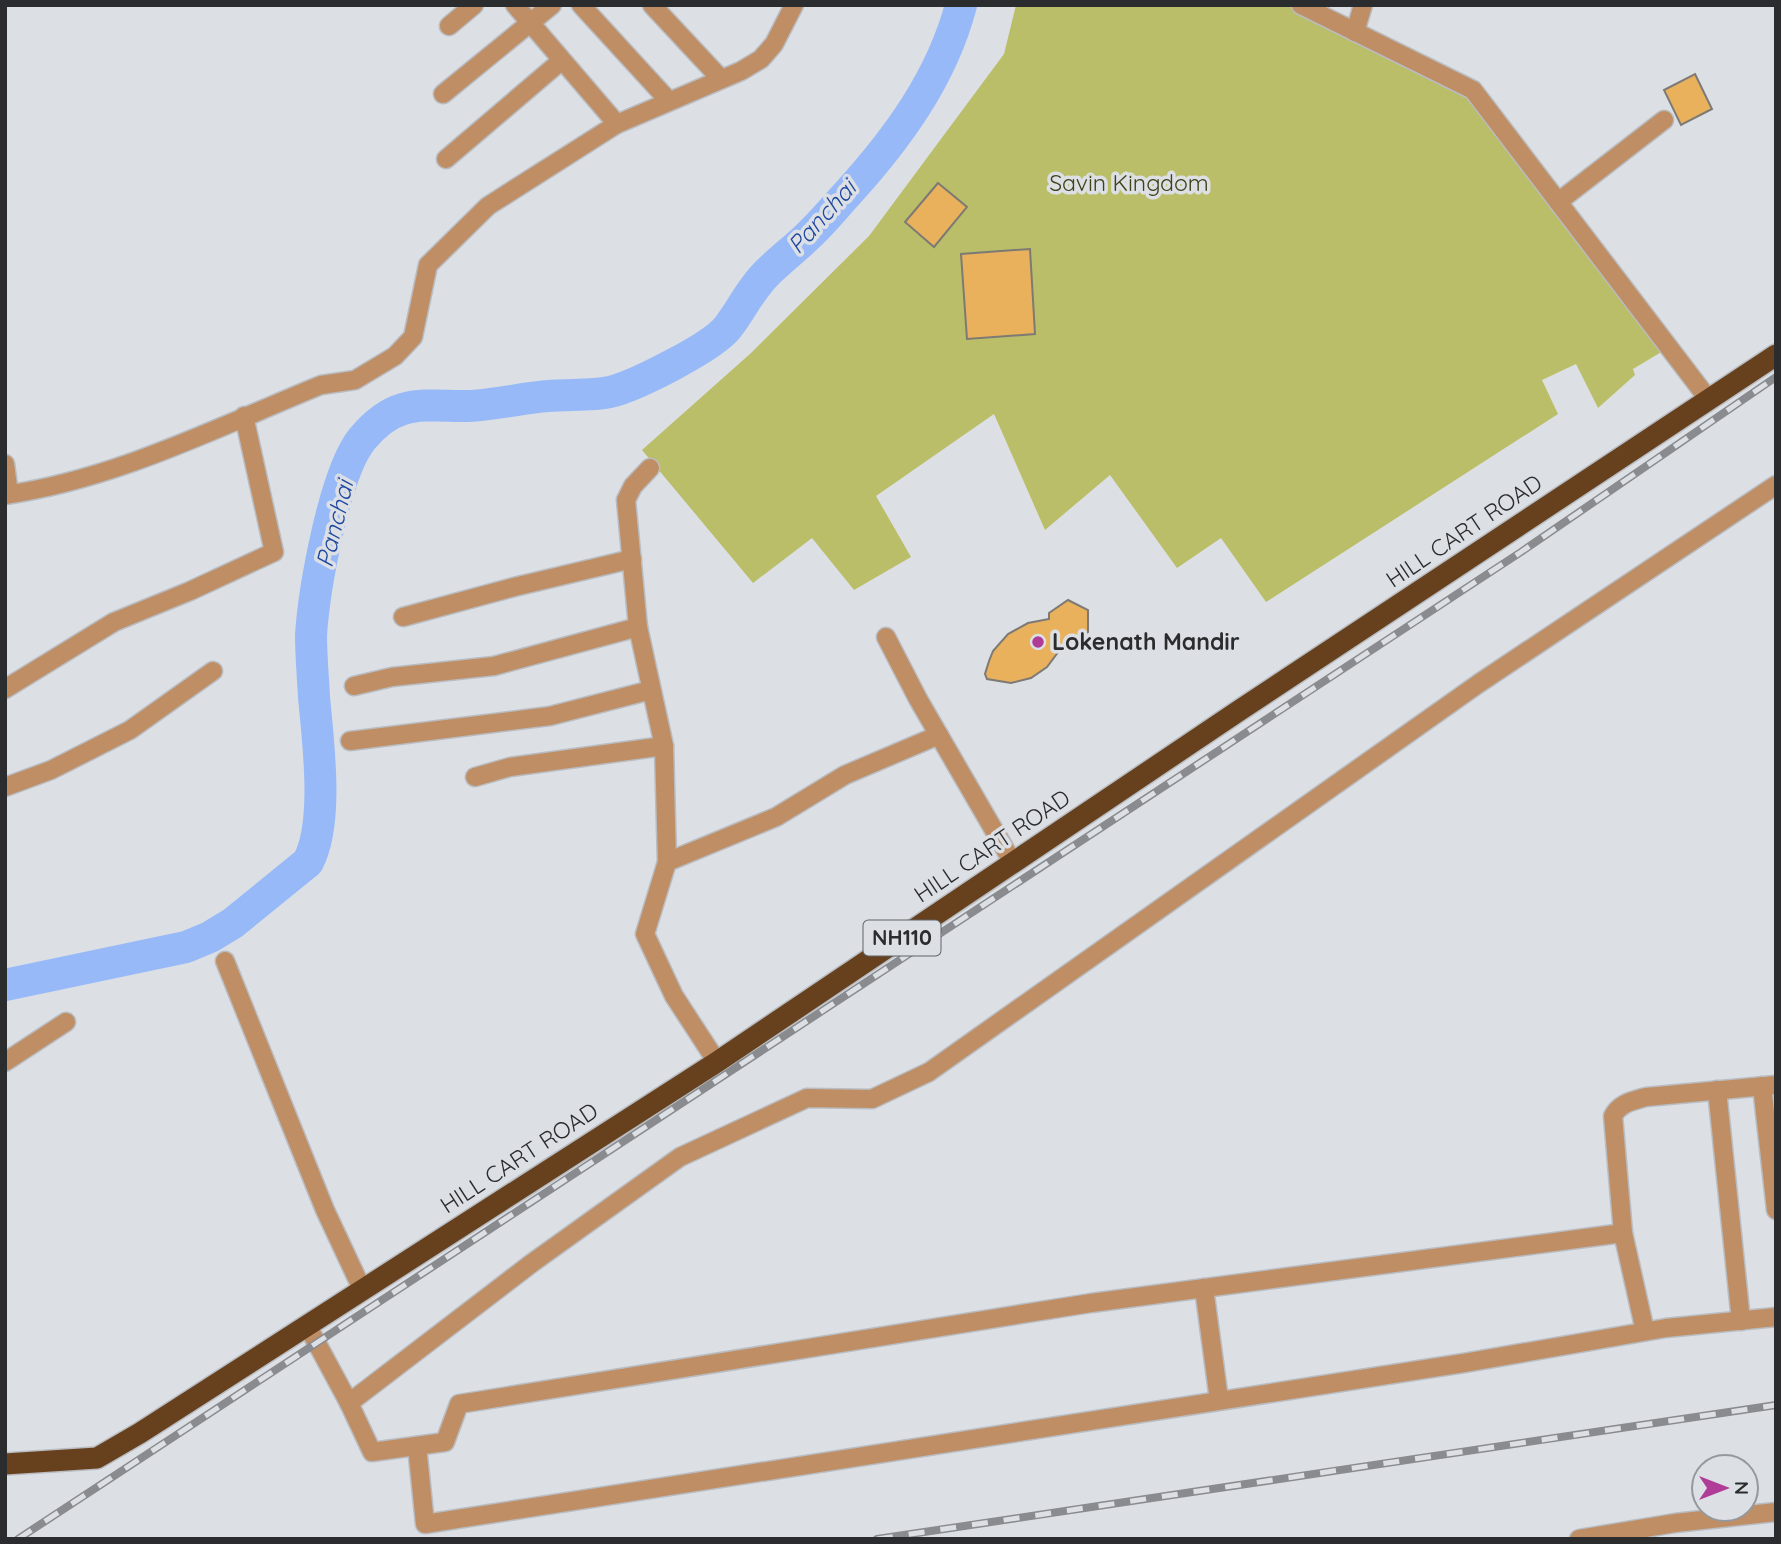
<svg xmlns="http://www.w3.org/2000/svg" width="1781" height="1544" viewBox="0 0 1781 1544" font-family="Quicksand,sans-serif">
	<style>
		.green { fill: #babe68 }
		.lines { fill: none; stroke-linecap: round; stroke-linejoin: round }
		.river { stroke: #98b9f8; stroke-width: 32 }
		.building { fill: #eab15d; stroke: #7d7a75; stroke-width: 2 }
		.street-casing { stroke: #b9bcc0; stroke-width: 21 }
		.highway-casing { stroke: #b9bcc0; stroke-width: 24 }
		.street { stroke: #bf8e65; stroke-width: 18 }
		.highway { stroke: #67411e; stroke-width: 21 }
		.rail-casing { stroke: #898b8f; stroke-width: 8 }
		.rail { stroke: #dce0e5; stroke-width: 5; stroke-dasharray: 16; stroke-linecap: butt }
		.poi-dot { fill: #af3c96; stroke: #dce0e5; stroke-width: 2.5 }
		.labels { text-anchor: middle; stroke-width: 7; stroke-linejoin: round; paint-order: stroke }
		.shield { fill: #dce0e5; stroke: #606265; stroke-width: 2 }
		.shield-label { font-size: 21px; font-weight: bold; fill: #2b2c2e }
		.park-label { font-size: 23px; fill: #41421a; stroke: #dce0e5 }
		.street-label { font-size: 23px; fill: #2b2c2e; stroke: #dce0e5 }
		.poi-label { font-size: 23px; font-weight: bold; fill: #2b2c2e; stroke: #dce0e5; text-anchor: start }
		.water-label { font-size: 24px; font-style: italic; fill: #1e479f; stroke: #dce0e5 }
	</style>
	<rect width="100%" height="100%" fill="#dce0e5"/>
	<polygon class="green" points="1016,5 1288,5 1468,91 1663,351 1633,369 1635,375 1598,408 1576,364 1542,380 1558,414 1266,602 1221,538 1177,568 1110,475 1045,530 994,414 876,496 911,557 854,590 812,538 753,583 642,450 751,353 869,236 1004,54"/>
	<g class="lines">
		<path class="river" d="M5 985 186 947 210 937 233 923 308 862C329 822 318 742 314 697 313 677 311 656 311 635 314 590 334 474 362 439 396 398 422 406 468 406 495 405 522 398 548 396 568 394 590 396 610 392 635 386 713 347 728 327 742 309 751 288 768 272 781 259 796 248 809 235 823 222 835 207 847 194 897 139 942 78 961 5"/>
	</g>
	<g class="building">
		<polygon points="1695,74 1712,109 1681,125 1664,90"/>
		<polygon points="938,183 967,207 934,247 905,222"/>
		<polygon points="1030,249 1035,334 967,339 961,254"/>
		<polygon points="1068,600 1088,610 1088,632 1071,645 1065,643 1047,667 1031,678 1011,683 987,679 985,674 989,661 993,651 1008,634 1028,623 1049,619 1049,613"/>
	</g>
	<g class="lines">
		<defs>
			<g id="street">
				<polyline points="515,5 617,124"/>
				<polyline points="581,5 669,101"/>
				<polyline points="652,5 721,79"/>
				<polyline points="1301,5 1473,90 1709,400"/>
				<polyline points="449,26 474,5"/>
				<polyline points="1355,32 1363,5"/>
				<polyline points="443,94 552,5"/>
				<polyline points="446,159 561,61"/>
				<polyline points="1558,202 1664,120"/>
				<polyline points="5,464 9,494"/>
				<polyline points="650,468 633,486 626,500 638,627 664,746 667,862 645,934 674,996 717,1062"/>
				<path d="M5 495C116 479 218 427 321 385L355 380 395 356 413 337 428 265 488 206 617 124 741 71 761 59 774 44 794 5"/>
				<polyline points="403,617 514,587 632,559"/>
				<polyline points="886,637 918,699 1013,863"/>
				<polyline points="354,686 392,677 494,666 638,627"/>
				<polyline points="5,689 114,622 190,591 274,552 244,416"/>
				<polyline points="350,741 550,716 651,690"/>
				<polyline points="475,777 510,767 664,746"/>
				<polyline points="5,787 51,770 130,730 213,671"/>
				<polyline points="667,862 776,817 845,775 939,735"/>
				<polyline points="225,961 325,1210 362,1289"/>
				<polyline points="5,1062 66,1022"/>
				<polyline points="1762,1086 1776,1210"/>
				<polyline points="1717,1090 1741,1321"/>
				<polyline points="1623,1233 1645,1331"/>
				<polyline points="1204,1288 1219,1400"/>
				<path d="M307 1325 349 1403 372 1452 445 1442 459 1404 1091 1303 1623 1233 1613 1116C1620 1103 1632 1101 1646 1097L1776 1085"/>
				<polyline points="349,1403 532,1263 680,1157 807,1098 872,1099 929,1072 1478,684 1776,485"/>
				<polyline points="417,1446 425,1524 1464,1363 1666,1328 1776,1317"/>
				<polyline points="1579,1539 1675,1523 1776,1512"/>
			</g>
			<polyline id="highway" points="5,1464 97,1458 140,1433 717,1062 1240,710 1776,355"/>
		</defs>
		<use href="#street" class="street-casing"/>
		<use href="#highway" class="highway-casing"/>
		<use href="#street" class="street"/>
		<use href="#highway" class="highway"/>
		<defs>
			<g id="rail">
				<polyline points="18,1539 1521,552 1776,377"/>
				<polyline points="877,1539 1776,1405"/>
			</g>
		</defs>
		<use href="#rail" class="rail-casing"/>
		<use href="#rail" class="rail"/>
	</g>
	<circle class="poi-dot" cx="1038" cy="642" r="7"/>
	<g class="labels">
		<rect class="shield" x="863.5" y="920.5" width="77" height="35" rx="5"/>
		<g class="shield-label">
			<text x="902" y="945">NH110</text>
		</g>
		<g class="park-label">
			<text x="1129" y="191">Savin Kingdom</text>
		</g>
		<g class="street-label">
			<text transform="translate(1464 531) rotate(-34)" y="8">HILL CART ROAD</text>
			<text transform="translate(992 846) rotate(-34)" y="8">HILL CART ROAD</text>
			<text transform="translate(519 1158) rotate(-33)" y="8">HILL CART ROAD</text>
		</g>
		<g class="poi-label">
			<text x="1052" y="650">Lokenath Mandir</text>
		</g>
		<g class="water-label">
			<text transform="translate(822 217) rotate(-48)" y="8">Panchai</text>
			<text transform="translate(335 524) rotate(-76)" y="8">Panchai</text>
		</g>
	</g>
	<rect width="1781" height="1544" fill="none" stroke="#2b2c2e" stroke-width="14"/>
	<g transform="translate(1725 1488) rotate(90)"><circle r="33" fill="#dce0e5" stroke="#95989c" stroke-width="2"/>
	<path d="M0-5L12 26L0 18L-12 26Z" fill="#af3c96"/>
	<text y="-10" font-size="19" font-weight="bold" text-anchor="middle" fill="#2b2c2e">N</text>
	</g>
</svg>
